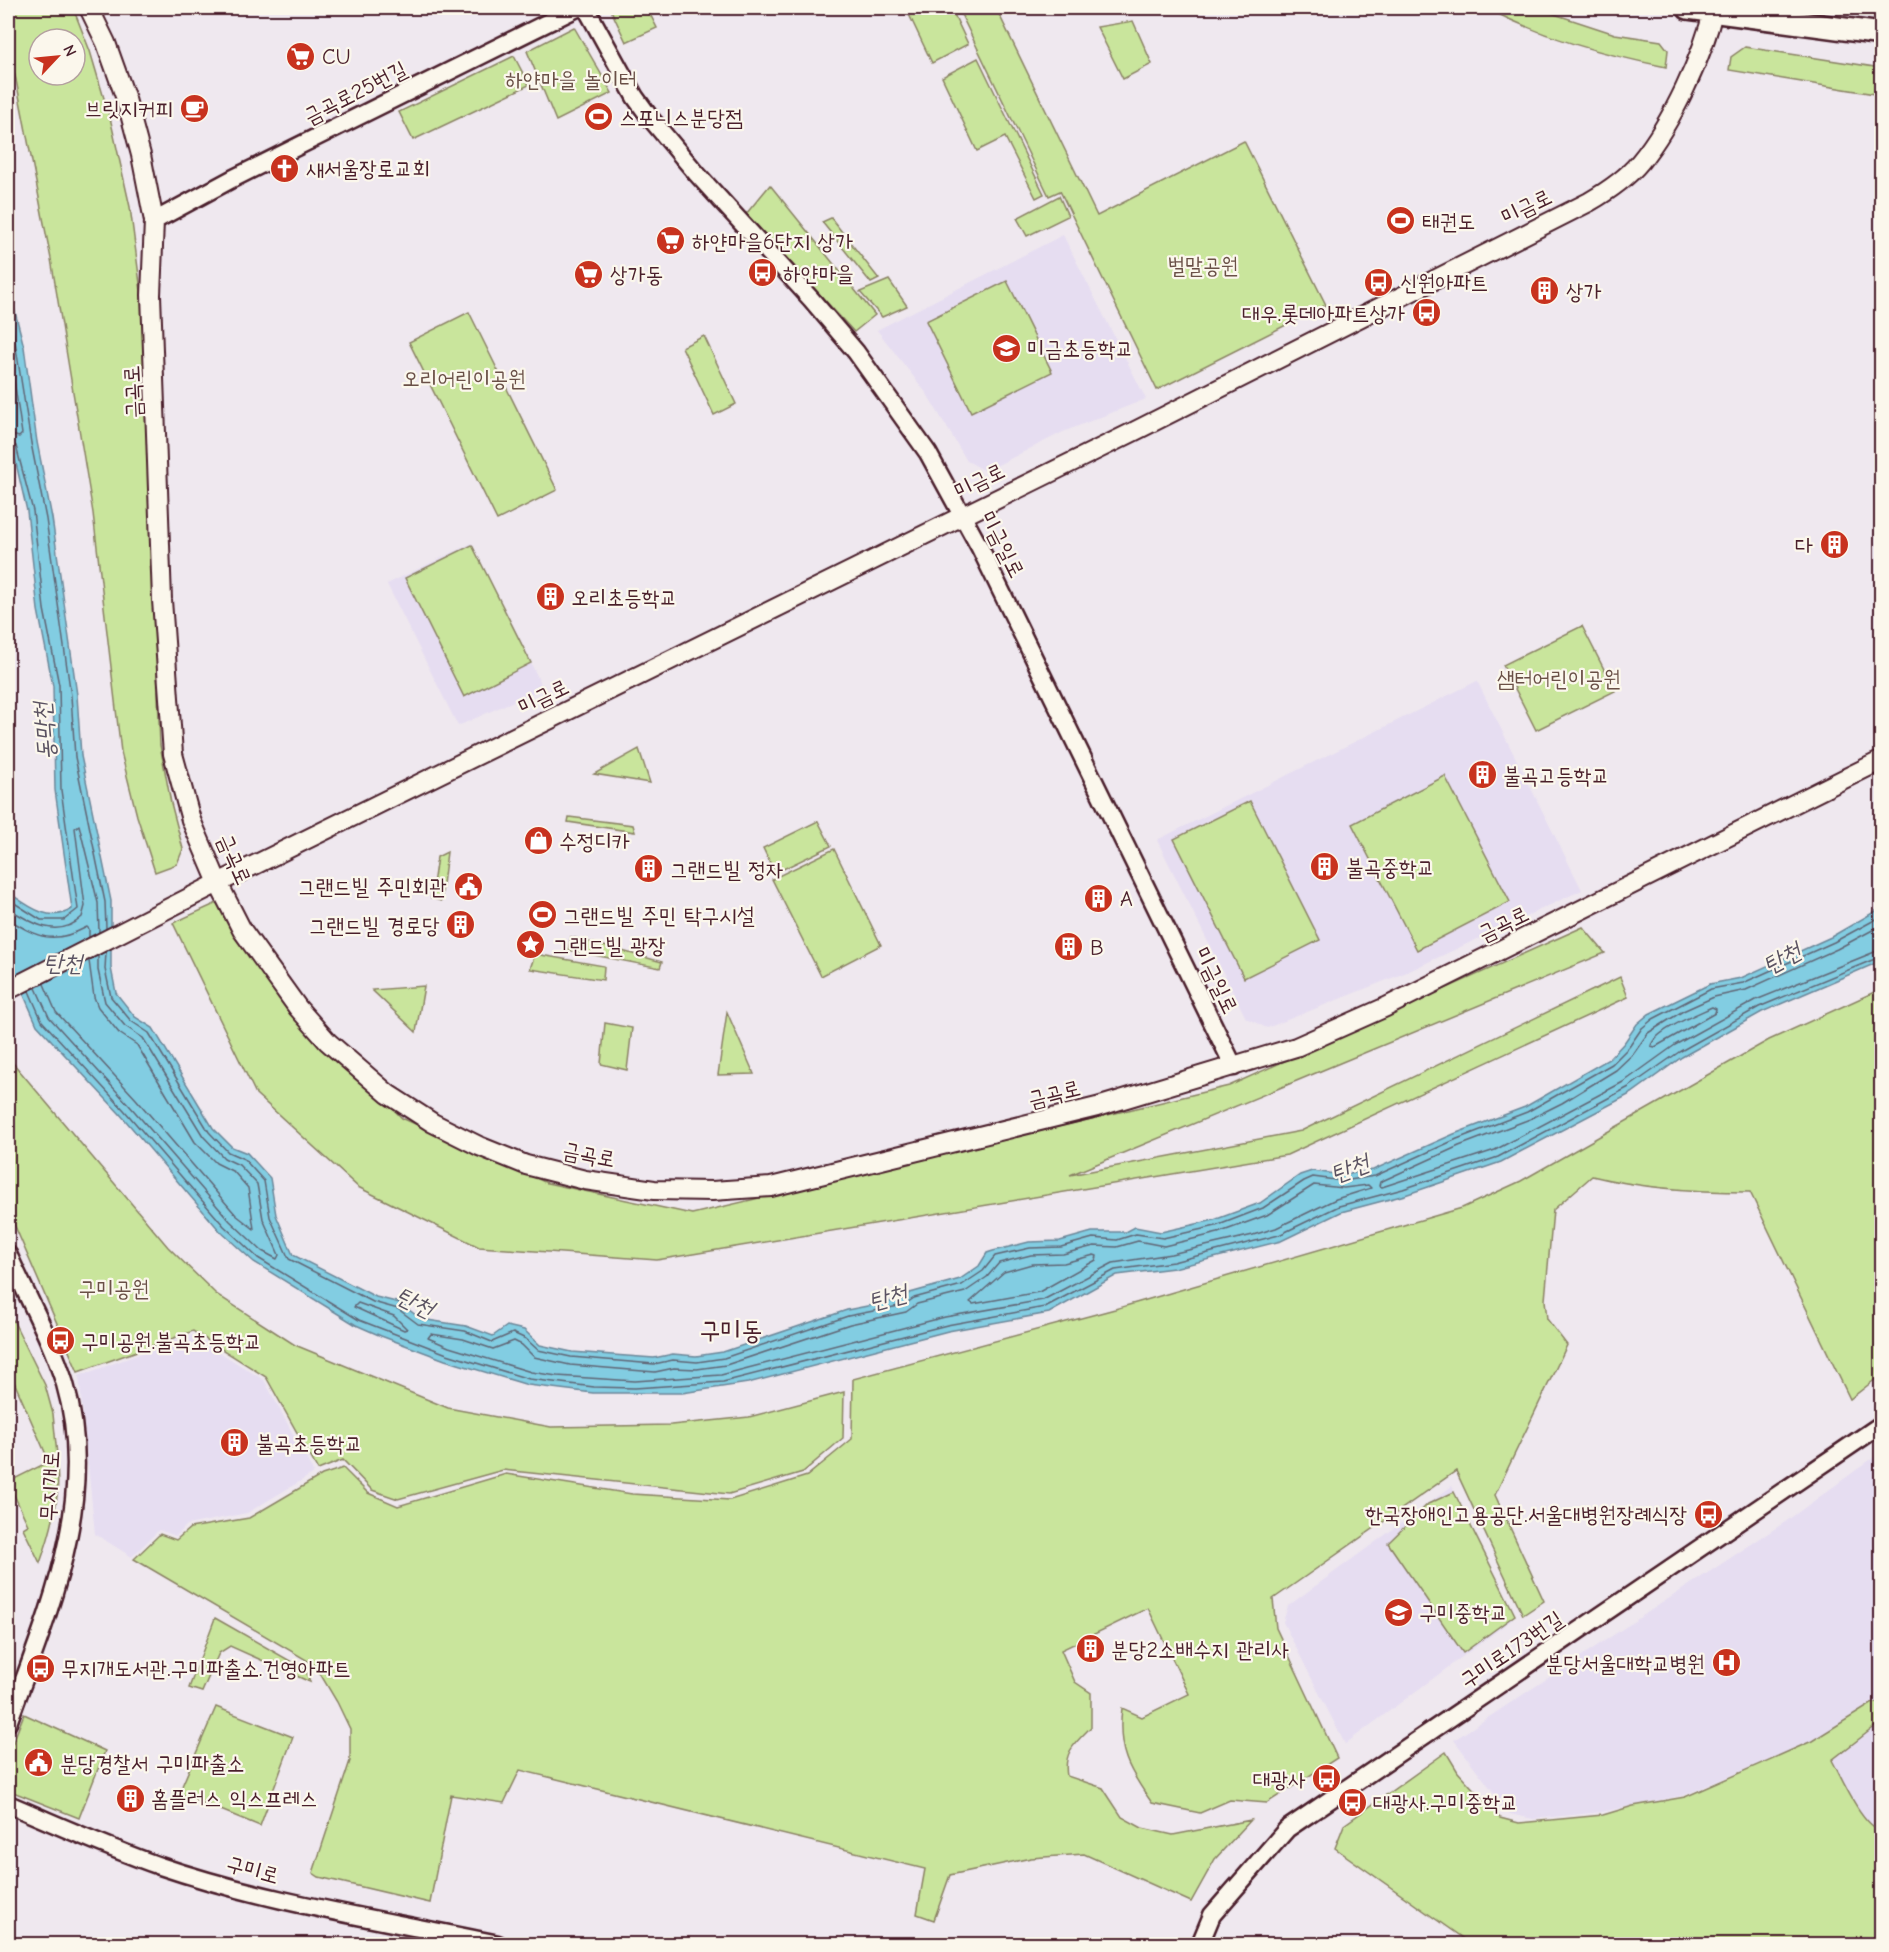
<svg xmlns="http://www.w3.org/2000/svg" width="1889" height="1952" viewBox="0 0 1889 1952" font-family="'Comic Neue','Poor Story',sans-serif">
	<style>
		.built { fill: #e6ddf1 }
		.green { fill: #c9e59c; stroke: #8a8264; stroke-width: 1.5; fill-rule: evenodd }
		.water { fill: #82cde2; stroke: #6c8799; stroke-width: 1.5 }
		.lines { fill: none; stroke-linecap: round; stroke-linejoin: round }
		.shore { stroke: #606574; stroke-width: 1.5 }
		.tertiary-casing { stroke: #4a1f2b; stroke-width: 21 }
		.secondary-casing { stroke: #4a1f2b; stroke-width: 22 }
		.primary-casing { stroke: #4a1f2b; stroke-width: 26 }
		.tertiary { stroke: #fbf7ec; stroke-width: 16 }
		.secondary { stroke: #fbf7ec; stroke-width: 18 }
		.primary { stroke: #fbf7ec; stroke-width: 21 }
		.labels { text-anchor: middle; stroke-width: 4.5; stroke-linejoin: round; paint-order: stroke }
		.poi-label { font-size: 22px; fill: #4a1f2b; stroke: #fbf7ec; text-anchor: start }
		.park-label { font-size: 22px; fill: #6a5047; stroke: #fbf7ec }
		.street-label { font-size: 22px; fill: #4a1f2b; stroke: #fbf7ec }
		.water-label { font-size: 24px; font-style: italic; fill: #5b5362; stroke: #fbf7ec }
		.quarter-label { font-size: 26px; fill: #4a1f2b; stroke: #fbf7ec }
	</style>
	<rect width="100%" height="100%" fill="#efe8ef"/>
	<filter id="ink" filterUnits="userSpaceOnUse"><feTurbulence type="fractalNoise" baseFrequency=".0167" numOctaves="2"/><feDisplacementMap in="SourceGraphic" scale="12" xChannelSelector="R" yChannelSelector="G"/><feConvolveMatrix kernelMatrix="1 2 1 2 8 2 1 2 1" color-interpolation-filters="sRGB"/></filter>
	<g filter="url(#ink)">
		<g class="built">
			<polygon points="1063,235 1146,399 1063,432 986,471 967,461 927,394 877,330"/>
			<polygon points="472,543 543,688 458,726 387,584"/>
			<polygon points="1477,681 1582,890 1407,972 1267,1028 1246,1018 1157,840"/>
			<polygon points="192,1335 264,1380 314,1473 247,1513 187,1525 176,1536 159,1530 132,1557 95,1534 79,1376"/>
			<polygon points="1881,1452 1881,1836 1803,1745 1685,1795 1602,1812 1533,1819 1510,1814 1454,1740 1785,1522"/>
			<polygon points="1452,1486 1513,1619 1345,1744 1283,1622 1288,1606"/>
		</g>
		<g class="green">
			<path d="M8 8H73L90 51 111 122 130 207 142 299 160 745 171 803 183 849 177 864 155 872 137 816 121 752 93 513 51 259 16 80 8 50ZM39 39H75V75H39Z"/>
			<polygon points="610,8 647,8 657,28 626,42"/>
			<polygon points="906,8 951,8 968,44 932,63"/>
			<polygon points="958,8 996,8 1097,216 1244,141 1326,305 1157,390 1060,191 1049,196"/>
			<path d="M1486 8H1536L1615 34 1661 41 1668 50 1666 67C1602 54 1544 38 1486 8Z"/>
			<polygon points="1133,21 1152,64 1123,79 1097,27"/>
			<polygon points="574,27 612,93 556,121 527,51"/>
			<polygon points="1745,47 1881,68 1881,95 1729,70 1731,57"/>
			<polygon points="514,56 529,85 413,140 399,112"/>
			<polygon points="978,58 1044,194 1036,198 1005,137 977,151 942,77"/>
			<polygon points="770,185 875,315 854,332 746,214"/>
			<polygon points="1059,196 1068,216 1027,236 1017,218"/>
			<polygon points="831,218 879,279 871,283 822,222"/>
			<polygon points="889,280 907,306 882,317 860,292"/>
			<polygon points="1007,281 1052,372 971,412 926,321"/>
			<polygon points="469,312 557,490 497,520 409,342"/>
			<polygon points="704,336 736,404 714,415 682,347"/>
			<polygon points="472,545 531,663 464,697 405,578"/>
			<polygon points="1582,626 1615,691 1536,730 1503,665"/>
			<polygon points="639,749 650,783 594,774"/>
			<polygon points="1445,776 1510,902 1417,950 1352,824"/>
			<polygon points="1250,801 1320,940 1244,978 1174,839"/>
			<polygon points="569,817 633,825 635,832 568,822"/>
			<polygon points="818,821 831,846 775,873 763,848"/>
			<polygon points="834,849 881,945 821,976 772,879"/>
			<polygon points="447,852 441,901 431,898 437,857"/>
			<polygon points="226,899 317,1030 402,1118 547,1183 692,1214 1229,1086 1583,927 1605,953 1070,1175 1301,1131 1620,977 1628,997 1287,1155 657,1260 479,1247 358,1187 256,1094 173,923"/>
			<polygon points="571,937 662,962 660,968 568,950"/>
			<polygon points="535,954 604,966 603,980 530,969"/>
			<polygon points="424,986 416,1032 372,990"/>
			<path d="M1881 989V1375L1850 1399 1750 1192C1697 1192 1644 1189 1592 1176L1553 1210 1545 1300 1547 1319 1567 1345 1495 1495 1544 1601 1523 1615 1456 1471 1273 1599 1276 1628 1337 1758 1267 1803 1230 1800 1200 1813 1152 1803C1128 1769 1117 1750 1122 1708L1142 1717 1189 1694 1148 1608 1061 1650 1075 1682 1091 1693V1727C1075 1743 1063 1752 1067 1776L1103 1788 1122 1817 1142 1828 1173 1835 1251 1820 1215 1859 1191 1902 1084 1854 1031 1858 950 1875 934 1920 917 1914 925 1869 520 1770 504 1803 451 1795 430 1903 319 1877 313 1873 350 1761V1729L337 1702 315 1665 134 1559 160 1534 176 1540 190 1528 249 1518 322 1475 343 1468 368 1493 398 1506 506 1474 632 1494 730 1500 807 1476 852 1439 853 1379 1115 1309 1462 1208 1521 1181 1769 1040Z"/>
			<polygon points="727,1012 754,1074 718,1075"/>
			<polygon points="605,1023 632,1028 627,1070 601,1064"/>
			<polygon points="8,1057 168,1247 216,1294 295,1345 448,1408 551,1427 671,1425 749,1417 844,1392 843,1438 803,1472 729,1494 503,1470 398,1499 372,1490 343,1460 318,1470 266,1377 193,1331 78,1372 8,1210"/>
			<polygon points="13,1320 45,1385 53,1414 57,1455 48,1459 8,1368 8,1322"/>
			<path d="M56 1458C62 1493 52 1530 40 1563L23 1528 28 1525 8 1482Z"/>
			<polygon points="1454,1492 1515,1615 1463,1653 1388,1543 1428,1504"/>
			<polygon points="215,1618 306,1670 310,1682 230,1646 219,1653 202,1692 189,1688"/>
			<path d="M1881 1702V1722L1832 1760C1841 1777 1862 1826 1881 1830V1944H1471L1335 1848 1344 1825 1446 1752 1458 1772 1500 1818 1519 1823 1603 1815 1633 1806 1685 1797 1812 1741 1873 1703Z"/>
			<polygon points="216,1707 293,1737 260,1826 179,1793"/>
			<polygon points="24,1714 105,1751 79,1818 8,1790 8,1755"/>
		</g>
		<path class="water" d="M8 281 15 298 14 308 24 347 37 442 52 518 77 695 81 756 111 901V968L116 993 135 1017 153 1028 213 1128 232 1147 247 1153 270 1178 276 1215 293 1255 376 1297 400 1303 421 1319 466 1326 493 1336 507 1326 524 1330 540 1345 572 1352 654 1358 673 1354 696 1356 723 1352 847 1310 903 1299 910 1293 960 1279 979 1266 987 1253 993 1251 1029 1242 1060 1241 1092 1232H1126L1135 1227 1161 1232 1214 1220 1260 1203 1300 1175 1312 1171 1343 1175 1373 1170 1454 1134 1525 1107 1609 1059 1624 1043 1637 1024 1649 1014 1710 984 1741 978 1831 937 1881 908V961L1762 1012 1682 1057 1632 1093 1501 1162 1405 1195 1341 1212 1281 1241 1174 1268 1117 1275 1049 1313 948 1331 748 1383 682 1393H593L528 1385 445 1360 381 1336 356 1325 254 1262 220 1231 120 1114 37 1025 8 959V892C27 905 49 924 72 909L55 790 53 686 38 610 27 511 8 429Z"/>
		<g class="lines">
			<g class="shore">
				<polyline points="8,297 31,443 46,519 71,696 75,757 105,902 106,928"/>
				<polyline points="8,339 22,434 19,437 8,434"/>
				<polyline points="8,442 16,446 33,511 44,609 59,685 61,790 78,909 64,920 41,920 8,899"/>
				<path d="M8 908C31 923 58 940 82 917L85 906 75 828 79 825 98 903 99 932"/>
				<path d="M8 919C39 938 53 945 87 927L89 929V937"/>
				<polyline points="1882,925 1837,949 1746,990 1714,997 1683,1011 1648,1033 1634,1053 1616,1070 1562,1103 1530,1119 1459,1146 1380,1182 1379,1186 1382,1187 1495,1150 1625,1081 1675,1045 1756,1000 1882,949"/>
				<polyline points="106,952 105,969 111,997 131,1021 149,1033 209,1132 228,1152 244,1159 264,1181 270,1217 289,1259 373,1302 398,1309 418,1324 465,1331 492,1342 513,1333 526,1339 538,1350 571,1357 654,1364 673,1360 697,1362 724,1358 848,1316 904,1305 914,1298 962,1285 983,1271 995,1256 1030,1248 1061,1247 1093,1238 1117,1240 1136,1234 1163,1238 1216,1226 1263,1208 1304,1181 1313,1177 1343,1181 1375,1176 1457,1139 1527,1112 1612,1064 1629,1047 1642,1028 1653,1019 1711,989 1743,983 1834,942 1882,916"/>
				<polyline points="44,984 56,1012 136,1099 236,1215 254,1229 248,1188 234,1172 216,1163 195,1142 137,1045 119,1033 98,1007 94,997 89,961"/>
				<polyline points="36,988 49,1017 129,1105 230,1221 262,1251 277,1259 279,1255 263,1219 257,1184 239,1165 224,1158 203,1136 143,1038 125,1026 105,1002 98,970 98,956"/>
				<polyline points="29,991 42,1021 124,1110 224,1226 258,1258 359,1320 447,1354 529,1379 594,1387 635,1388 723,1382 947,1325 1045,1307 1115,1270 1173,1262 1279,1235 1339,1206 1403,1189 1498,1157 1629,1087 1679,1052 1759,1007 1882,956"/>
				<path d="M1712 1007 1716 1009 1715 1013 1655 1047 1651 1046C1654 1031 1697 1014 1712 1007Z"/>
				<polygon points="1314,1185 1344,1188 1368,1185 1371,1188 1336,1199 1276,1228 1253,1235 1171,1254 1113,1263 1043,1300 945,1317 721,1375 635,1381 557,1376 531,1372 449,1347 428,1338 431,1334 463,1339 493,1349 514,1341 522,1345 534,1357 570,1365 655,1372 674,1368 697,1369 726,1365 850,1324 906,1312 917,1304 965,1292 987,1277 999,1263 1031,1255 1063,1254 1094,1246 1117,1247 1138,1241 1164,1246 1218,1233 1267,1215"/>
				<polygon points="1094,1255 1097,1256 1096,1260 1039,1292 973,1304 970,1302 1004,1272 1032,1264 1064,1263"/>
				<polygon points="358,1303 394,1316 407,1329 404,1330 354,1307"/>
			</g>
			<defs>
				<g id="tertiary">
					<polyline points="586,8 635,97 651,119 697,174 811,299 856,352 928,453 980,548 1234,1067"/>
					<polyline points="154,221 232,179 577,8"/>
					<path d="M8 1254C27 1297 51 1339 65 1384 99 1501 47 1615 8 1723"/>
					<path d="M8 1804C58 1825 108 1848 160 1866 269 1903 385 1920 498 1944"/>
					<polyline points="1200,1944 1212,1915 1287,1829 1882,1424"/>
				</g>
				<g id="secondary">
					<polyline points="89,8 106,43 126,99 141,155 154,221 151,295 162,600 173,754 191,820 218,883 242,930 298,1008 328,1042 388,1094 433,1123 479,1146 526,1165 585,1180 654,1190 712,1191 771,1187 1097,1107 1296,1047 1386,1007 1882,760"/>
					<path d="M8 990 218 883 1135 431 1589 202C1608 191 1626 179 1640 162 1672 123 1703 56 1714 8"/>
				</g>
				<polyline id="primary" points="1688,8 1882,34"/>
			</defs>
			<use href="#tertiary" class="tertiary-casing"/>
			<use href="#secondary" class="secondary-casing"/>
			<use href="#primary" class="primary-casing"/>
			<use href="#tertiary" class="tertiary"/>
			<use href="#secondary" class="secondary"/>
			<use href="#primary" class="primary"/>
		</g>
	</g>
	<defs>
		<symbol id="supermarket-disc" viewBox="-11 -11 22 22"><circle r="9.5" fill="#c8321e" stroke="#fbf7ec"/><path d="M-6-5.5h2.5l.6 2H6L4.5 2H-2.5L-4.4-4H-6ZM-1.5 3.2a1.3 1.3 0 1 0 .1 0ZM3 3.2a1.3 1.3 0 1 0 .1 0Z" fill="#fff"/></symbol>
		<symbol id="cafe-disc" viewBox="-11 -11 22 22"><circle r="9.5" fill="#c8321e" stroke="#fbf7ec"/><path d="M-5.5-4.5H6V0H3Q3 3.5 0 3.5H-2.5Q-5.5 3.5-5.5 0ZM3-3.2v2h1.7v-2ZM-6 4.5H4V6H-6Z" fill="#fff"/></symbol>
		<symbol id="stadium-disc" viewBox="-11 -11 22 22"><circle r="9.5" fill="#c8321e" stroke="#fbf7ec"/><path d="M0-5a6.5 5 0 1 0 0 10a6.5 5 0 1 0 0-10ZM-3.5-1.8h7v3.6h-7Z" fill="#fff"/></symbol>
		<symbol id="church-disc" viewBox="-11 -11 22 22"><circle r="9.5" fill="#c8321e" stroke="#fbf7ec"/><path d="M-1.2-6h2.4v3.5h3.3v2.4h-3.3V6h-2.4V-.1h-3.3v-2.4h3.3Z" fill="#fff"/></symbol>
		<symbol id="bus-disc" viewBox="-11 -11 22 22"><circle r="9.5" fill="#c8321e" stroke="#fbf7ec"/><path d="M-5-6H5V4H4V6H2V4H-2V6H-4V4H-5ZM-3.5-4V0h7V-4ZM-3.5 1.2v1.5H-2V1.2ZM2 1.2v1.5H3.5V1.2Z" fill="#fff"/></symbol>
		<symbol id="building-disc" viewBox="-11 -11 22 22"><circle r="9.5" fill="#c8321e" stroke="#fbf7ec"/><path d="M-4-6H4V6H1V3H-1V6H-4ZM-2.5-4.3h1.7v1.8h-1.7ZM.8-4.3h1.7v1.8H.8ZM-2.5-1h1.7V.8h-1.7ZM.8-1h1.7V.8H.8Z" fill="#fff"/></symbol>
		<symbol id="school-disc" viewBox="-11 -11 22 22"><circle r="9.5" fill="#c8321e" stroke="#fbf7ec"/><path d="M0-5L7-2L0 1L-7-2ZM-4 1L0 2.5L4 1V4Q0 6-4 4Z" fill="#fff"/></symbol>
		<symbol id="shop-disc" viewBox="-11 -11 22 22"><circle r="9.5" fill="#c8321e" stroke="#fbf7ec"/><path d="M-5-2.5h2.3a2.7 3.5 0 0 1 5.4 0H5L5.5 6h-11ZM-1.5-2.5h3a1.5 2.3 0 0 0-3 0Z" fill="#fff"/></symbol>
		<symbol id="civic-disc" viewBox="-11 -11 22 22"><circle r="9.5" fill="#c8321e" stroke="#fbf7ec"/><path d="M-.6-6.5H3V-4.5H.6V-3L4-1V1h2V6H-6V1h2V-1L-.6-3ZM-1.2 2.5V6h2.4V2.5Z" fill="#fff"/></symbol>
		<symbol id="sight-disc" viewBox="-11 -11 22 22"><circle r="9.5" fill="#c8321e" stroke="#fbf7ec"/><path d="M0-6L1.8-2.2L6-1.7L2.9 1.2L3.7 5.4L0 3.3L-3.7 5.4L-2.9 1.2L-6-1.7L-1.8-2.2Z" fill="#fff"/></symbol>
		<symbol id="hospital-disc" viewBox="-11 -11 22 22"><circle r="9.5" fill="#c8321e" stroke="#fbf7ec"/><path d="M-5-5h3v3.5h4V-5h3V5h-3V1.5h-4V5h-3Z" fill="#fff"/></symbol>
	</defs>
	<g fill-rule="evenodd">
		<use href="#supermarket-disc" x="284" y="40" width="33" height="33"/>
		<use href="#cafe-disc" x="178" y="92" width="33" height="33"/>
		<use href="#stadium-disc" x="582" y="100" width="33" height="33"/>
		<use href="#church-disc" x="268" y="152" width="33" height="33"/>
		<use href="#stadium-disc" x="1384" y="204" width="33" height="33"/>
		<use href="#supermarket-disc" x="654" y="224" width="33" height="33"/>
		<use href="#bus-disc" x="746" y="256" width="33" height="33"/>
		<use href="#supermarket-disc" x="572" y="258" width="33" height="33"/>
		<use href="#bus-disc" x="1362" y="266" width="33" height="33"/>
		<use href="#building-disc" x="1528" y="274" width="33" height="33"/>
		<use href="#bus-disc" x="1410" y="296" width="33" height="33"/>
		<use href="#school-disc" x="990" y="332" width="33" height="33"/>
		<use href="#building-disc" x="1818" y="528" width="33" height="33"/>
		<use href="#building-disc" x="534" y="580" width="33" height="33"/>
		<use href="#building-disc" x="1466" y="758" width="33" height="33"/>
		<use href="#shop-disc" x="522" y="824" width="33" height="33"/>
		<use href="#building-disc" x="1308" y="850" width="33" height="33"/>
		<use href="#building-disc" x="632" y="852" width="33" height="33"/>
		<use href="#civic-disc" x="452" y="870" width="33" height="33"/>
		<use href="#building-disc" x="1082" y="882" width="33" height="33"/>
		<use href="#stadium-disc" x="526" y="898" width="33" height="33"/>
		<use href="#building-disc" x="444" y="908" width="33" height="33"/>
		<use href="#sight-disc" x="514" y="928" width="33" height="33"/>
		<use href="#building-disc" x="1052" y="930" width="33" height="33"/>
		<use href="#bus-disc" x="44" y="1324" width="33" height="33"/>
		<use href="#building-disc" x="218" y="1426" width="33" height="33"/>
		<use href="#bus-disc" x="1692" y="1498" width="33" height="33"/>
		<use href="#school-disc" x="1382" y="1596" width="33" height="33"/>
		<use href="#building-disc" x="1074" y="1632" width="33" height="33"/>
		<use href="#hospital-disc" x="1710" y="1646" width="33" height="33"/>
		<use href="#bus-disc" x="24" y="1652" width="33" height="33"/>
		<use href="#civic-disc" x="22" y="1746" width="33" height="33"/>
		<use href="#bus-disc" x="1310" y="1762" width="33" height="33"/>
		<use href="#building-disc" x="114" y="1782" width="33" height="33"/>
		<use href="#bus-disc" x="1336" y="1786" width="33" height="33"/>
	</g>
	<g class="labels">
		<g class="poi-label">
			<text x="322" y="64">CU</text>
			<text x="173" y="116" text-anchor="end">브릿지커피</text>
			<text x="619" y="125">스포니스분당점</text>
			<text x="306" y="176">새서울장로교회</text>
			<text x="1422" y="229">태권도</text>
			<text x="692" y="249">하얀마을6단지 상가</text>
			<text x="783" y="281">하얀마을</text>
			<text x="610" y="282">상가동</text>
			<text x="1400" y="290">신원아파트</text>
			<text x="1566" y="299">상가</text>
			<text x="1405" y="321" text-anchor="end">대우.롯데아파트상가</text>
			<text x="1027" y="356">미금초등학교</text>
			<text x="1813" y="553" text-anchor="end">다</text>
			<text x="571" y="605">오리초등학교</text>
			<text x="1503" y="783">불곡고등학교</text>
			<text x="559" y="849">수정디카</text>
			<text x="1346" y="875">불곡중학교</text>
			<text x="670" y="877">그랜드빌 정자</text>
			<text x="447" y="894" text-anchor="end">그랜드빌 주민회관</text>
			<text x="1120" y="906">A</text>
			<text x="563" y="923">그랜드빌 주민 탁구시설</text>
			<text x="440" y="933" text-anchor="end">그랜드빌 경로당</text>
			<text x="552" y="953">그랜드빌 광장</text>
			<text x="1090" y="955">B</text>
			<text x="81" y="1349">구미공원.불곡초등학교</text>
			<text x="256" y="1451">불곡초등학교</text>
			<text x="1687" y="1522" text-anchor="end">한국장애인고용공단.서울대병원장례식장</text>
			<text x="1419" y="1620">구미중학교</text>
			<text x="1111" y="1657">분당2소배수지 관리사</text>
			<text x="1705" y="1671" text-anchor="end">분당서울대학교병원</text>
			<text x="61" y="1676">무지개도서관.구미파출소.건영아파트</text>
			<text x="60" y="1771">분당경찰서 구미파출소</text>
			<text x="1306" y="1787" text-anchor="end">대광사</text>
			<text x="151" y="1806">홈플러스 익스프레스</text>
			<text x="1373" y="1810">대광사.구미중학교</text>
		</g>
		<g class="park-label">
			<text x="571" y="87">하얀마을 놀이터</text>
			<text x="1203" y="273">벌말공원</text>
			<text x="464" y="386">오리어린이공원</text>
			<text x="1559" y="686">샘터어린이공원</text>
			<text x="114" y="1296">구미공원</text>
		</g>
		<g class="street-label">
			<text transform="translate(355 92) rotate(-27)" y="8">금곡로25번길</text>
			<text transform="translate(1526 206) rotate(-26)" y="8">미금로</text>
			<text transform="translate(132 392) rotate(-93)" y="8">금곡로</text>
			<text transform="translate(979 480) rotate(-26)" y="8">미금로</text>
			<text transform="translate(1003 544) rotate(63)" y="8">미금일로</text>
			<text transform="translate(543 696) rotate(-26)" y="8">미금로</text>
			<text transform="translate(235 859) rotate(66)" y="8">금곡로</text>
			<text transform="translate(1503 923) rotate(-26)" y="8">금곡로</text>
			<text transform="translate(1217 980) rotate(64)" y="8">미금일로</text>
			<text transform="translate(1054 1093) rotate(-14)" y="8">금곡로</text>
			<text transform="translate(589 1154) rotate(11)" y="8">금곡로</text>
			<text transform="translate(49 1486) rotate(-87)" y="8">무지개로</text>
			<text transform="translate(1511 1649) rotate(-34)" y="8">구미로173번길</text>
			<text transform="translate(253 1869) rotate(15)" y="8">구미로</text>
		</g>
		<g class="water-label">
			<text transform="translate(44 731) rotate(-95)" y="8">동막천</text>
			<text transform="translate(1782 958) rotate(-29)" y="8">탄천</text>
			<text x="63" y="971">탄천</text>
			<text transform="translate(1350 1168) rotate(-21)" y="8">탄천</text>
			<text transform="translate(888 1297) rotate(-15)" y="8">탄천</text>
			<text transform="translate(415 1302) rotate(26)" y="8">탄천</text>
		</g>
		<g class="quarter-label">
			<text x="731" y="1339">구미동</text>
		</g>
	</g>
	<rect width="1889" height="1952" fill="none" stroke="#fbf7ec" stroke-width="30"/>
	<rect x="15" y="15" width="1859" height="1922" fill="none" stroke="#4a1f2b" stroke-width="2" filter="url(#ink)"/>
	<g transform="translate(57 57) rotate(64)"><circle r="28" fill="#fbf7ec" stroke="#b4a19f" stroke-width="1.5"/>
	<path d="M0-4.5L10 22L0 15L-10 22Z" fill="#c8321e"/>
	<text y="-9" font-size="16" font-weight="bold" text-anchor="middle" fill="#4a1f2b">N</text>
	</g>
</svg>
